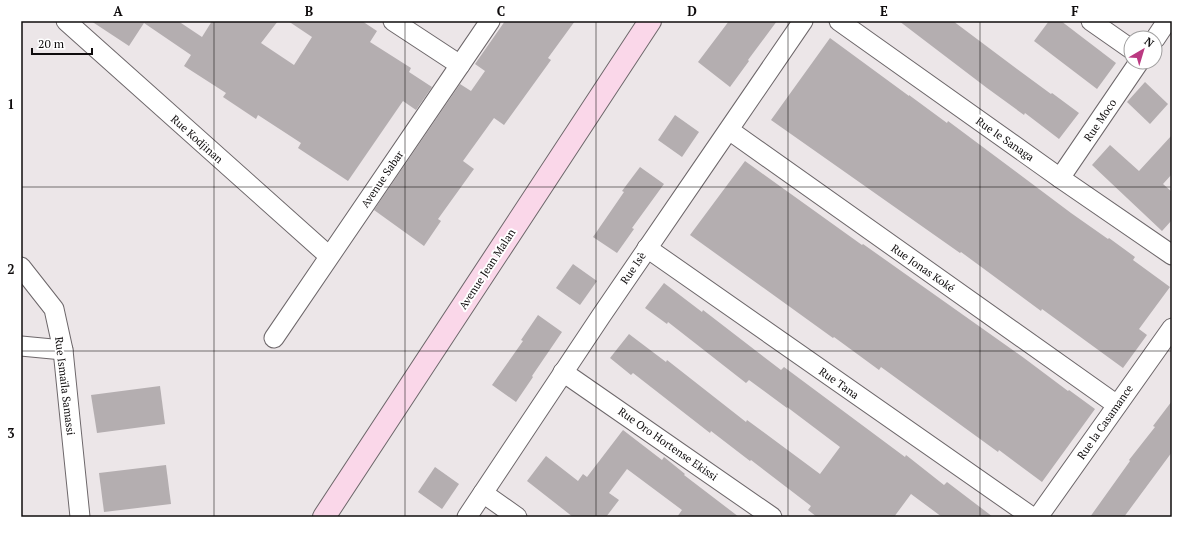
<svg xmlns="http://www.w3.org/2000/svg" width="1193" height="538" viewBox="0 0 1193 538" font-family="'PT Serif',serif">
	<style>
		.building { fill: #b4aeb0 }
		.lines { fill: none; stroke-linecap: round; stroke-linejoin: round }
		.street-casing { stroke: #6d676a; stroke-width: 21 }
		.secondary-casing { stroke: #6d676a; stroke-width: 24 }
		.street { stroke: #fff; stroke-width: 19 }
		.secondary { stroke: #fad7e9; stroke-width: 22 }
		.grid { fill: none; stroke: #0f0c0d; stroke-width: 1; stroke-opacity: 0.55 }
		.labels { text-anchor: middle; stroke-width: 4; stroke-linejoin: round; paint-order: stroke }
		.street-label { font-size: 11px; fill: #0f0c0d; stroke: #fff }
		.neatline { fill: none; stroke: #0f0c0d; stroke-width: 1.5 }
		.grid-label { font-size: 13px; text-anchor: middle; font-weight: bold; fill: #0f0c0d }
	</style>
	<rect width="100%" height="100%" fill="#ece6e8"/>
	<g class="building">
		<polygon points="91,21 178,21 202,37 212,21 278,21 261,43 294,65 312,37 288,21 362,21 377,31 370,42 411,68 409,72 432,87 416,110 403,101 348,181 298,148 301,143 258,115 256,119 223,97 226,93 184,66 191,55 144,23 129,46"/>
		<polygon points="505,21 575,21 548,58 551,60 504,125 494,118 463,161 474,169 438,219 441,221 424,246 374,210 460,84 471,91 485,71 475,64"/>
		<polygon points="729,21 777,21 748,60 749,61 730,87 698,62"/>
		<polygon points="899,21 953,21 1017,69 1051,94 1052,93 1079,113 1059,139 1025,113 1024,115 987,88"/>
		<polygon points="1049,21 1061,21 1116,63 1097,89 1034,41"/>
		<polygon points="830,38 909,96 909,95 947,123 948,121 1071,213 1108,239 1109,238 1135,257 1133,260 1170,287 1139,329 1147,335 1123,368 1042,309 1041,311 961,252 960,253 771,120"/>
		<polygon points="1145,82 1168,104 1150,124 1127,102"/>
		<polygon points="675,115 699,132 682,157 658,140"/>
		<polygon points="1172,135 1172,174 1163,184 1172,192 1172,220 1162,231 1092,165 1110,145 1139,171"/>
		<polygon points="745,161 862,245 863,244 1024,358 1068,391 1069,390 1095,409 1042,482 999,450 998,452 881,367 879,370 834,337 833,338 690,235"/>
		<polygon points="640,167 664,184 632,228 634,229 617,253 593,237 624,192 622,191"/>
		<polygon points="573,264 597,281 580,305 556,288"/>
		<polygon points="664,283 702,312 703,310 781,370 784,367 905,457 906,455 944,485 947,482 993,517 942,517 911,494 894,517 817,517 808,510 811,506 751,460 750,461 711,431 710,433 633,373 631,375 610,358 629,334 666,362 667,360 746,422 747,420 820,474 840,447 787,407 787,408 749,380 746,383 668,322 667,324 645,308"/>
		<polygon points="538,315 562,332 532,376 533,377 516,402 492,385 523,341 521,340"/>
		<polygon points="160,386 165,424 97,433 91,395"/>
		<polygon points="1172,401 1172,452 1124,517 1090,517 1130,461 1129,460 1155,427 1153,426"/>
		<polygon points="623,430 662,460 664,457 685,474 684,475 739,517 677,517 682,510 627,469 609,493 619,500 606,517 573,517 527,481 546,456 578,481 583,474 587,477"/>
		<polygon points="166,465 171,504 104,512 99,473"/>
		<polygon points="435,467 459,484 442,509 418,492"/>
	</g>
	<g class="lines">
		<defs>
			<g id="street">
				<polyline points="66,21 329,256"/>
				<polyline points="393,21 460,65"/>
				<polyline points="839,21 1060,178 1172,255"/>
				<polyline points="1091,21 1131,49"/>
				<polyline points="1155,39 1167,21"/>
				<polyline points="729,130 1117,405"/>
				<polyline points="1060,178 1139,62"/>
				<polyline points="647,248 1032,517"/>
				<polyline points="21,267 54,309 63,350 80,517"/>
				<polyline points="274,338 490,21"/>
				<polyline points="21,346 63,350"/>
				<polyline points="563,372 772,517"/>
				<polyline points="483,493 517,517"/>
				<path d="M467 517C512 450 556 383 601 316 668 217 736 120 803 21"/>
				<polyline points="1038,517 1172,328"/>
			</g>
			<polyline id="secondary" points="324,517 650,21"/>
		</defs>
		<use href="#street" class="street-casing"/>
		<use href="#secondary" class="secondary-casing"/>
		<use href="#street" class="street"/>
		<use href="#secondary" class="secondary"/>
	</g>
	<path class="grid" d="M214 21V517M405 21V517M596 21V517M788 21V517M980 21V517M21 187H1172M21 351H1172"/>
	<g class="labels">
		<g class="street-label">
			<text transform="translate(1100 120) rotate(-56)" y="4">Rue Moco</text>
			<text transform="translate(197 139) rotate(42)" y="4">Rue Kodjinan</text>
			<text transform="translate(1005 139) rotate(35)" y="4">Rue le Sanaga</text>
			<text transform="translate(382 179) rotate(-56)" y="4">Avenue Sabar</text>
			<text transform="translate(633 268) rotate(-56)" y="4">Rue Isè</text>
			<text transform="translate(923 268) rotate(35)" y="4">Rue Jonas Koké</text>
			<text transform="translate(487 269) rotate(-57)" y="4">Avenue Jean Malan</text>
			<text transform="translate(839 383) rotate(35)" y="4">Rue Tana</text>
			<text transform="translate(65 386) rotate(83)" y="4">Rue Ismaïla Samassi</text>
			<text transform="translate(1105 422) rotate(-55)" y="4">Rue la Casamance</text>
			<text transform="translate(668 444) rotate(35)" y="4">Rue Oro Hortense Ekissi</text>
		</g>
	</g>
	<rect width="1193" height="538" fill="none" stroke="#ffffff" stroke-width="44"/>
	<g transform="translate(1143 50) rotate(38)"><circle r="19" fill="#ffffff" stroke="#9f9e9e"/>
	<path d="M0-3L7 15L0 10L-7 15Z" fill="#bb3981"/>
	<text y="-6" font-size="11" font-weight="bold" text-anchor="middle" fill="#0f0c0d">N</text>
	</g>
	<path d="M32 48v6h60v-6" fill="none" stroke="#0f0c0d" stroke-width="2"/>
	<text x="38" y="48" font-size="12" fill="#0f0c0d" stroke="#ffffff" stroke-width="3" paint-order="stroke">20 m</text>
	<rect x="22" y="22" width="1149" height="494" class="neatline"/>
	<g class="grid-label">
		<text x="118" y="16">A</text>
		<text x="309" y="16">B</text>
		<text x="501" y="16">C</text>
		<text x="692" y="16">D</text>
		<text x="884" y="16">E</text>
		<text x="1075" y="16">F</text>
		<text x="11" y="109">1</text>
		<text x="11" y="274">2</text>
		<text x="11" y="438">3</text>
	</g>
</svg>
